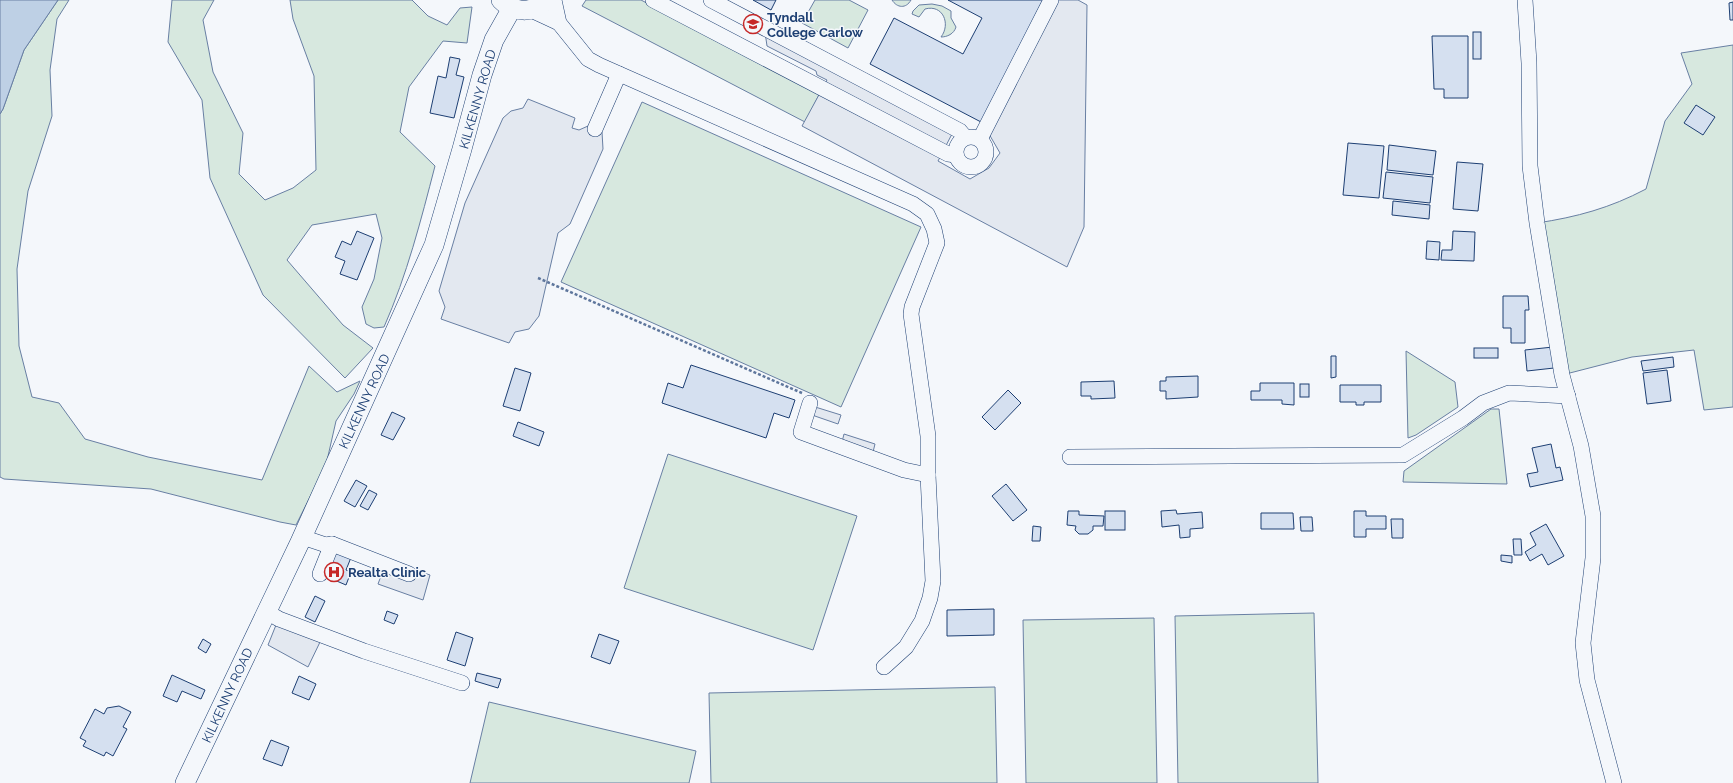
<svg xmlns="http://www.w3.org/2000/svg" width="1733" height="783" viewBox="0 0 1733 783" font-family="Raleway,sans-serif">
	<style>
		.green { fill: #d7e8df; stroke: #687fa3 }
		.parking { fill: #e3e8f0; stroke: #687fa3 }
		.water { fill: #bed0e5; stroke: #687fa3 }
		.building { fill: #d5e0f0; stroke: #1d3f73 }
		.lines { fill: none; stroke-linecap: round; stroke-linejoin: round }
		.minor-casing { stroke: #1d3f73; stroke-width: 16 }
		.major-casing { stroke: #1d3f73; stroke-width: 20 }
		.path { stroke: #5e769c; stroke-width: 2.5; stroke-dasharray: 3 2; stroke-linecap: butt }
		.minor { stroke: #f4f7fb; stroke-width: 15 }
		.major { stroke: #f4f7fb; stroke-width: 19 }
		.labels { text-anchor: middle; stroke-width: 3; stroke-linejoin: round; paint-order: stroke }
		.poi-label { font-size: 13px; font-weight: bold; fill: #1d3f73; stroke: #f4f7fb; text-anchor: start }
		.street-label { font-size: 13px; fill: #1d3f73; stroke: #f4f7fb }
	</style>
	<rect width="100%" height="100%" fill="#f4f7fb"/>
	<g class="green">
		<polygon points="58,0 69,0 57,19 50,70 52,116 28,191 17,269 19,346 32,397 59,403 85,439 148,457 262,480 309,366 337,392 360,381 354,394 336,421 326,465 296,525 280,522 151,489 4,479 0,477 0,114 3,109 24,50"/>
		<path d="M172 0H214L203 20 213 72 243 133 239 174 265 200 293 188 316 170 314 76 293 19 290 0H412L428 16 447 25 460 8 472 7 467 43 443 41 409 87 400 132 435 166C421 220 407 275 384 327L374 328 366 324 362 307 374 279 382 238 376 214 312 225 287 260 343 325 373 348 345 378 263 295 210 178 202 100 168 42Z"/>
		<polygon points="586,0 641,0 820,93 805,122 582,6"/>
		<polygon points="815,0 849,0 868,10 848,48 802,23"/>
		<path d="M892 0H911C906 9 897 8 892 0Z"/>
		<path d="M932 4 942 6 951 11V18L956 27C954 34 947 37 941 37 951 24 943 4 925 9L919 17 912 14 913 11 919 5Z"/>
		<path d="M1733 45V407L1704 410 1694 350 1632 357 1562 375 1537 223C1577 217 1610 208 1646 189L1665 121 1692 84 1681 53Z"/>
		<polygon points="642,102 921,227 841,407 561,282"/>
		<polygon points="1406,351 1455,382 1458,407 1416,435 1408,438"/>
		<polygon points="1491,409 1499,409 1507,484 1403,482 1404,471"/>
		<polygon points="668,454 857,516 813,650 624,588"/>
		<polygon points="1314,613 1318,783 1178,783 1175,616"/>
		<polygon points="1154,618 1157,783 1026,783 1023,620"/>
		<polygon points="995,687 997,783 711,783 709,693"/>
		<polygon points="489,702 696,751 689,783 470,783"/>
	</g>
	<g class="parking">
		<polygon points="1043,0 1078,0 1087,5 1084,227 1067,267 802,126 827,80 817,75 816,71 767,46 765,32 953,132 938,161 970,179 989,168 1000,153 989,134"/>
		<polygon points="528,99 575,118 572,128 579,130 588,126 602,132 603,149 570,224 558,233 539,316 529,329 515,332 509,343 441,319 445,307 439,291 465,203 503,118 511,111 523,108"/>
		<polygon points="812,406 841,415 838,424 809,414"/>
		<polygon points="844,434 875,444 873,452 842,442"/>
		<polygon points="387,560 430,575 423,600 378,584"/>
		<polygon points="278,620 321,640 308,667 268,645"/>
	</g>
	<polygon class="water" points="0,0 58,0 24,50 3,109 0,114"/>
	<g class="building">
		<polygon points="753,0 776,0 771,10"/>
		<polygon points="948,0 1043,0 981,122 870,64 894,18 963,54 982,18"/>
		<polygon points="1733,2 1733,20 1730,20 1729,3"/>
		<rect x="1473" y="32" width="8" height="27"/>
		<polygon points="1432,36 1468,36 1468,98 1444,98 1444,89 1434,89"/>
		<polygon points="450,57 460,59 456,75 464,77 454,118 430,113 438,76 446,78"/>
		<polygon points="1696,105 1715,117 1703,135 1684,123"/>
		<polygon points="1348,143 1384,146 1379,198 1343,195"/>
		<polygon points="1389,145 1436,151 1433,175 1387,170"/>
		<polygon points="1457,162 1483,164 1478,211 1453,209"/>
		<polygon points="1386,172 1433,177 1430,203 1383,198"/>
		<polygon points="1393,201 1430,205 1429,219 1392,215"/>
		<polygon points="357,231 374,238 357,280 340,274 345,261 335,257 342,241 351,245"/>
		<polygon points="1453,231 1475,232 1474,261 1441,260 1442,250 1452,250"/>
		<polygon points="1427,241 1440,242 1439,260 1426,259"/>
		<polygon points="1503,296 1528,296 1529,310 1525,310 1525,343 1511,343 1511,328 1503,328"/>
		<polygon points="1553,347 1554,368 1527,371 1525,350"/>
		<rect x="1474" y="348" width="24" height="10"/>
		<polygon points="1331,356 1336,356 1336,377 1331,378"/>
		<polygon points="1673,357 1674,367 1643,371 1641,361"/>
		<polygon points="691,365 795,400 789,418 774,413 766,438 662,403 668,383 683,388"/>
		<polygon points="515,368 531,373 520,411 503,406"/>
		<polygon points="1667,370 1671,401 1647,404 1643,373"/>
		<polygon points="1198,376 1198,397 1166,399 1166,391 1160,391 1160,381 1166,381 1166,377"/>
		<polygon points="1114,381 1115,398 1091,399 1091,396 1081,396 1081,382"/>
		<polygon points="1260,383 1294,383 1294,405 1282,404 1282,400 1251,400 1251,391 1260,391"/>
		<rect x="1300" y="384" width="9" height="13"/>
		<polygon points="1340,385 1381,385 1381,402 1364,402 1364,405 1356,405 1356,402 1340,402"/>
		<polygon points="1008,390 1021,403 995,430 982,417"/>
		<polygon points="392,412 405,418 393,440 381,435"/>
		<polygon points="518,422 544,432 539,446 513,436"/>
		<polygon points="1551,444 1556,468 1560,467 1563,480 1530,487 1527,474 1538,472 1532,448"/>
		<polygon points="356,480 367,486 355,507 344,501"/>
		<polygon points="1006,484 1027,510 1013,521 992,496"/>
		<polygon points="369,490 377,494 368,510 360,506"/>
		<polygon points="1176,510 1177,514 1202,512 1203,528 1190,529 1190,537 1180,538 1179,525 1162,527 1161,511"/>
		<polygon points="1068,511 1079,511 1079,515 1104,516 1103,526 1093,526 1093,530 1088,534 1079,534 1075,530 1076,526 1067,525"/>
		<rect x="1105" y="511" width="20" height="19"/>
		<polygon points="1354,511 1366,511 1366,516 1386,516 1386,529 1366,529 1366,537 1354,537"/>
		<polygon points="1261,513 1293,513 1294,529 1261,529"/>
		<polygon points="1300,517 1312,517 1313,531 1301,531"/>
		<polygon points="1391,519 1403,519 1403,538 1392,538"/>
		<polygon points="1546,524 1564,556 1548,565 1542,554 1530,561 1525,552 1536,545 1530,533"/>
		<polygon points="1033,526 1041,527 1040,541 1032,541"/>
		<polygon points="1513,539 1521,539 1522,555 1514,555"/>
		<polygon points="337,548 352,555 346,570 351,572 346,585 325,576"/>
		<polygon points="1501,555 1512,556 1512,563 1501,561"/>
		<polygon points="315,596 325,601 315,622 305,617"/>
		<polygon points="994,609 994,635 947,636 947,610"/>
		<polygon points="387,611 398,615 394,624 384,620"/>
		<polygon points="456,632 473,638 465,666 447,660"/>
		<polygon points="599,634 619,641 610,664 591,657"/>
		<polygon points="203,639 211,644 206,653 198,648"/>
		<polygon points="477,673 501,679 498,688 475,681"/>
		<polygon points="172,675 205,690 201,699 182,691 177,702 163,696"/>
		<polygon points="299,676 316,684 309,700 292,693"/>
		<polygon points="119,706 131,712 123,727 127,729 113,756 106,752 104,756 83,746 86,741 80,738 95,709 104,714 107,708"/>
		<polygon points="271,740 289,747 282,766 263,759"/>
	</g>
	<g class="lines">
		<defs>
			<g id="minor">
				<polyline points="554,0 559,23 588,59 599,65 913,204 927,214 934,229 937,243 912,307 911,314 928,436 928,475 933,581 930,598 922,621 906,647 884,667"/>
				<polyline points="653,0 948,154 956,155"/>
				<polyline points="711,0 960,131 965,137"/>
				<polyline points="1525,0 1529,63 1530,166 1537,223 1562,375 1581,446 1593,516 1593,558 1583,643 1587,680 1614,783"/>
				<polyline points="531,10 559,23"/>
				<polyline points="595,129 619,74"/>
				<circle cx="971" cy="152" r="15"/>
				<polyline points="980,139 1051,0"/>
				<polyline points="810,403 801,432 904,470 928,475"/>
				<polyline points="1070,457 1403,455 1463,418 1483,403 1509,393 1568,396"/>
				<polyline points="302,537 326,545 332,544 409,574"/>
				<polyline points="320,574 332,544"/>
				<polyline points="267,612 279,619 364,651 462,683"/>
			</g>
			<g id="major">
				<path d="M501 0C514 13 533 14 546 0"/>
				<polyline points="185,783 300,542 434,245 462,149 482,75 494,40 512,8"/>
			</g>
		</defs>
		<use href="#minor" class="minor-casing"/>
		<use href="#major" class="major-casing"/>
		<polyline class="path" points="538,278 802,393"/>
		<use href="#minor" class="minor"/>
		<use href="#major" class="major"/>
	</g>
	<defs>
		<symbol id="school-ring" viewBox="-11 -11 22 22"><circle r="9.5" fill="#f4f7fb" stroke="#c62828" stroke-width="1.5"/><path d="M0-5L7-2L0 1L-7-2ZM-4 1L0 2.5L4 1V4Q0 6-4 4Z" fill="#c62828"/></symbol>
		<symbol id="hospital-ring" viewBox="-11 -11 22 22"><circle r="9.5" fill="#f4f7fb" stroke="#c62828" stroke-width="1.5"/><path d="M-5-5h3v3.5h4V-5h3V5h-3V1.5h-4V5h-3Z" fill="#c62828"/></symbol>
	</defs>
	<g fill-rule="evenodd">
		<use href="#school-ring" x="742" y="13" width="22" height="22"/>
		<use href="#hospital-ring" x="323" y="561" width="22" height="22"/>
	</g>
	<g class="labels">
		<g class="poi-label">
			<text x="767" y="22">Tyndall<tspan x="767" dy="15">College Carlow</tspan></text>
			<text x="348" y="577">Realta Clinic</text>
		</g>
		<g class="street-label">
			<text transform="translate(477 99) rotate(-74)" y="5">KILKENNY ROAD</text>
			<text transform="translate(364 401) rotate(-65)" y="5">KILKENNY ROAD</text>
			<text transform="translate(227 695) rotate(-65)" y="5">KILKENNY ROAD</text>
		</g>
	</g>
</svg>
